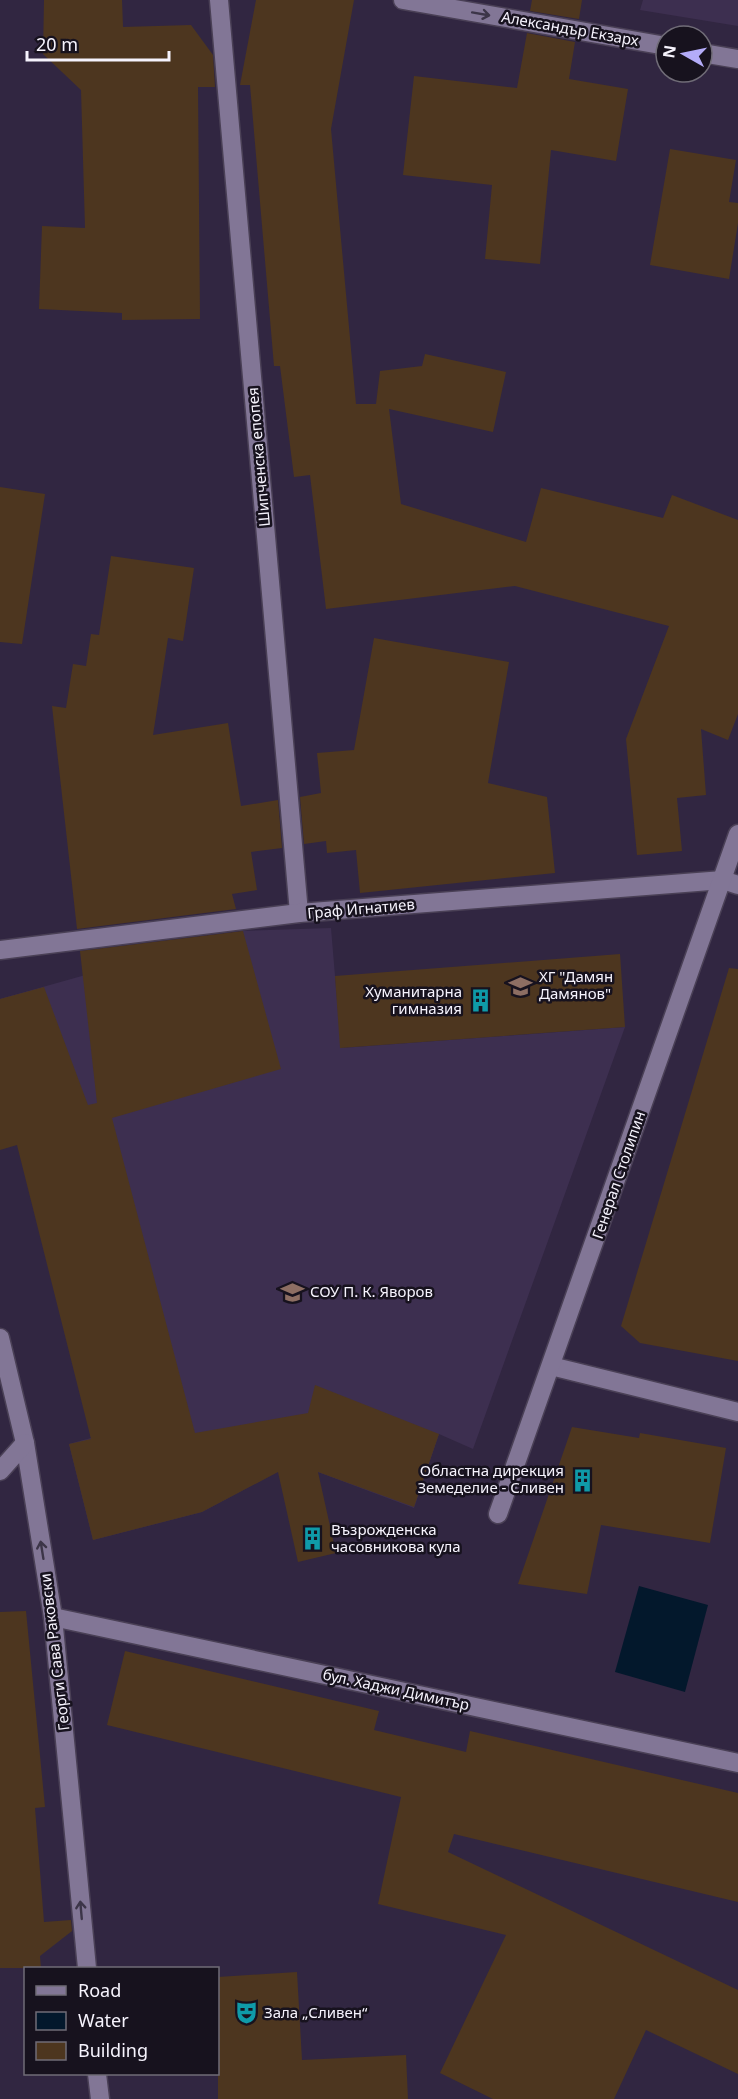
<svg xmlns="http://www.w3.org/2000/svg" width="738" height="2099" viewBox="0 0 738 2099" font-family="'Noto Sans',sans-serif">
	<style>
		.built { fill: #3d2f50 }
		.water { fill: #03182c }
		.building { fill: #4d361f }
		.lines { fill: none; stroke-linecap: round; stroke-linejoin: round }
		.minor-casing { stroke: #4a4056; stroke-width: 21 }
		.minor { stroke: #827696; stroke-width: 18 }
		.oneway { stroke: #3c3548 }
		.labels { text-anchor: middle; stroke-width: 5; stroke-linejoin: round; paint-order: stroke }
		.street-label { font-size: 15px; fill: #f6f3fd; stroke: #17121e }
		.poi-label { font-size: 15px; fill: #f6f3fd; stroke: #17121e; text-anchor: start }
	</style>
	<rect width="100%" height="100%" fill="#312641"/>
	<g class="built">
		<polygon points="643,0 738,0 738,26 640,10"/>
		<polygon points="331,928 341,1048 625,1027 473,1449 439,1434 414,1508 294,1463 202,1512 93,1540 69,1444 91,1438 0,999 242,931"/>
	</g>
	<polygon class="water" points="639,1586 708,1605 685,1692 615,1672"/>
	<g class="building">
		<polygon points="44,0 122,0 123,27 191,25 213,55 215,87 198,87 200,319 122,320 122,313 39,309 42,226 85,228 81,90 43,54"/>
		<polygon points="256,0 354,0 331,129 356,404 376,404 380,371 422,366 425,354 506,372 493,432 389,409 401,504 526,542 541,488 663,518 672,495 738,520 738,714 728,740 701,729 706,795 677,798 682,851 637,855 626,739 669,626 515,586 326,609 310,475 294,477 280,366 274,366 250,85 240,85"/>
		<polygon points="532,0 582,0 579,19 530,11"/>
		<polygon points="527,33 575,42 569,79 628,89 616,161 551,150 540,264 485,259 492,185 403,175 414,76 517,88"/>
		<polygon points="670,149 736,160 729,202 738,203 738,223 729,279 650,265"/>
		<polygon points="0,487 45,494 22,644 0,642"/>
		<polygon points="111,556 194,568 183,641 168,638 153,735 228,723 241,806 278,800 282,848 251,852 257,890 232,894 236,909 77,929 52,706 66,708 73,664 86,666 91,634 99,635"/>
		<polygon points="374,638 509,662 488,783 547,797 555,873 360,893 356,850 327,853 326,841 304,844 300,797 321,793 317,753 354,750"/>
		<polygon points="243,931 281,1069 112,1118 195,1433 308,1413 315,1385 439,1434 414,1507 318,1472 336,1553 298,1562 278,1472 202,1512 93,1540 69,1444 91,1439 17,1145 0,1150 0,999 44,987 88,1105 97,1103 80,951"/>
		<polygon points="620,954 625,1027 340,1048 335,976"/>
		<polygon points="729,968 738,969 738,1361 640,1343 621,1326"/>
		<polygon points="572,1427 639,1438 640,1433 726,1448 710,1543 601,1525 587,1594 518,1584"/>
		<polygon points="26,1611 45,1807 35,1808 44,1922 71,1920 72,1931 40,1956 41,1968 0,1968 0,1612"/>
		<polygon points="125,1651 379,1711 374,1730 466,1752 470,1731 738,1793 738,1902 454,1834 448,1852 738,1990 738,2074 646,2030 614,2099 493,2099 440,2073 506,1935 378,1904 401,1797 107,1725"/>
		<polygon points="297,1972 302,2060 406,2055 408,2099 218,2099 218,1977"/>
	</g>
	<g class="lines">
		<defs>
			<g id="minor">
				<polyline points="219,0 299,913"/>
				<polyline points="403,0 666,46"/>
				<polyline points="702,53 738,59"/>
				<polyline points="0,950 299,913 723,880 738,885"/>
				<polyline points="0,1338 25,1443 53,1617 87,1968"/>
				<polyline points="551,1366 738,1412"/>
				<polyline points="0,1471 25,1443"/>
				<polyline points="498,1514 738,834"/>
				<polyline points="53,1617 738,1763"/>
				<polyline points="97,2074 100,2099"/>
			</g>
		</defs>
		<use href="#minor" class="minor-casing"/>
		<use href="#minor" class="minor"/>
	</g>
	<defs><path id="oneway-shaft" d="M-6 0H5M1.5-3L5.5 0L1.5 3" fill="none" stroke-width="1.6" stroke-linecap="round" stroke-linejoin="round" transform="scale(1.5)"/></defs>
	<g class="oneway">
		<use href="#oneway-shaft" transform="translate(481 14) rotate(10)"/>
		<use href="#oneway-shaft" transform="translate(42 1550) rotate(-99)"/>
		<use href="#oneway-shaft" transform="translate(81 1910) rotate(-95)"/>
	</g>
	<defs>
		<symbol id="school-bare" viewBox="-9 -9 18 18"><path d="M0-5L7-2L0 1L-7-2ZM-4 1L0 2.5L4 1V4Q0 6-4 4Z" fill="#8d6e63" stroke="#17121e" stroke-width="2.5" paint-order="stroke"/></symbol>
		<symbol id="building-bare" viewBox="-9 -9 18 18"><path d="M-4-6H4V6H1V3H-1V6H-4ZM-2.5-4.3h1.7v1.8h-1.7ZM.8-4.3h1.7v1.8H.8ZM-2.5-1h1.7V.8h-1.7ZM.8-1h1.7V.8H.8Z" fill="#0f9aa8" stroke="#17121e" stroke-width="2.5" paint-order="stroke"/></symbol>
		<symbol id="theatre-bare" viewBox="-9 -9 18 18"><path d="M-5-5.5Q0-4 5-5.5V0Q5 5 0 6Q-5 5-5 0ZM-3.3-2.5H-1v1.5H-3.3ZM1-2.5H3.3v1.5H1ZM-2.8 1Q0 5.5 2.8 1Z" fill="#0f9aa8" stroke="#17121e" stroke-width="2.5" paint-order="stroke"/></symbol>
	</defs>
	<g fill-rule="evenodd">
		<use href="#school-bare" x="504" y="970" width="33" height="33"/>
		<use href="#building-bare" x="464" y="984" width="33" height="33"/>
		<use href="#school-bare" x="276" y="1276" width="33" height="33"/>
		<use href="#building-bare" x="566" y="1464" width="33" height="33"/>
		<use href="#building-bare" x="296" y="1522" width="33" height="33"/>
		<use href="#theatre-bare" x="230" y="1996" width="33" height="33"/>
	</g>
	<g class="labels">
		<g class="street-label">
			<text transform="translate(570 29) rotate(10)" y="5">Александър Екзарх</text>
			<text transform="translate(259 457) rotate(-95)" y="5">Шипченска епопея</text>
			<text transform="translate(361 909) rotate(-5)" y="5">Граф Игнатиев</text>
			<text transform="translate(619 1175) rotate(-71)" y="5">Генерал Столипин</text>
			<text transform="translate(55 1652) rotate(-97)" y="5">Георги Сава Раковски</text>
			<text transform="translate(396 1690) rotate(12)" y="5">бул. Хаджи Димитър</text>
		</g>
		<g class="poi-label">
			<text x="539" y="982">ХГ "Дамян<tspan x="539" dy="17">Дамянов"</tspan></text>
			<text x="462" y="997" text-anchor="end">Хуманитарна<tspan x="462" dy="17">гимназия</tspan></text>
			<text x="310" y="1297">СОУ П. К. Яворов</text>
			<text x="564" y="1476" text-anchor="end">Областна дирекция<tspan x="564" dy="17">Земеделие - Сливен</tspan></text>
			<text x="331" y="1535">Възрожденска<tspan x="331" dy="17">часовникова кула</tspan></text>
			<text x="264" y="2018">Зала „Сливен“</text>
		</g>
	</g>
	<rect x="24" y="1967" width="195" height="108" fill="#17121e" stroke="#706c77" stroke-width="1.5"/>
	<rect x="36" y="1986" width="30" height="9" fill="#827696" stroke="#706c77" stroke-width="1.5"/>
	<text x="78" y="1997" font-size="18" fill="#f6f3fd">Road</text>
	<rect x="36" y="2012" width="30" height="18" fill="#03182c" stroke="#706c77" stroke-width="1.5"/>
	<text x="78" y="2027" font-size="18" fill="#f6f3fd">Water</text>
	<rect x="36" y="2042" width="30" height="18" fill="#4d361f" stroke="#706c77" stroke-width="1.5"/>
	<text x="78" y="2057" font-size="18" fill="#f6f3fd">Building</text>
	<g transform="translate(684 54) rotate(279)"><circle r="28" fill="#17121e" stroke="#706c77" stroke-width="1.5"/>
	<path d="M0-4.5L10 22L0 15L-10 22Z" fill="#b4acf9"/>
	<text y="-9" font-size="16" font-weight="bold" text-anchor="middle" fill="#f6f3fd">N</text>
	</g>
	<path d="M27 51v9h142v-9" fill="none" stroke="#f6f3fd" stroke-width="3"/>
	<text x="36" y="51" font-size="18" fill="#f6f3fd" stroke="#17121e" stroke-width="4.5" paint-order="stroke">20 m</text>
</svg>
